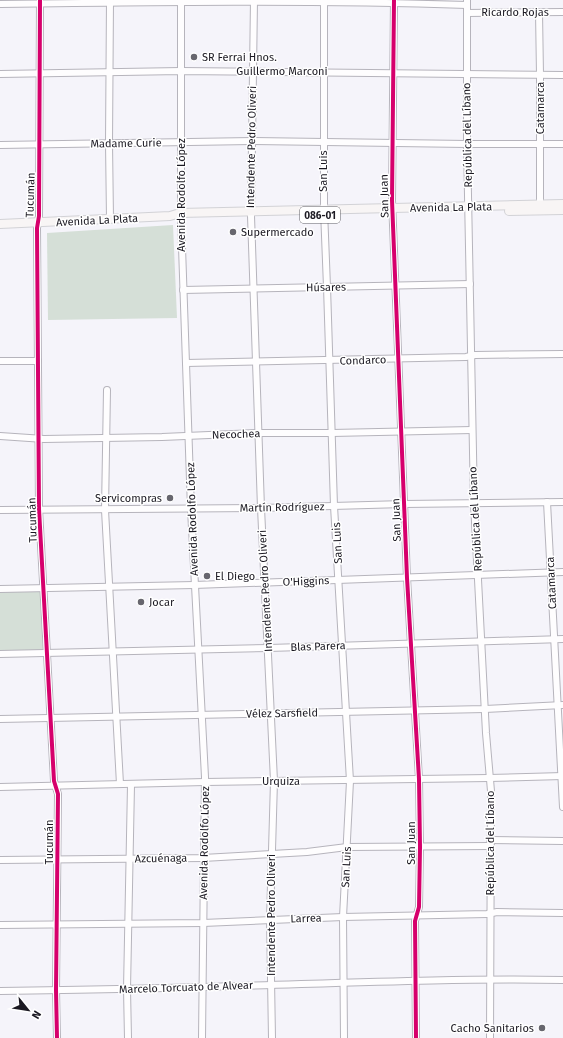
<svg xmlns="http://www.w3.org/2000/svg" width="563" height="1038" viewBox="0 0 563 1038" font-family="'Fira Sans',sans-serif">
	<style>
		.green { fill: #d5dfd7 }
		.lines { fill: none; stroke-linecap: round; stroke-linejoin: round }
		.minor-casing { stroke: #b6b4bc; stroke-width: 8 }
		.major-casing { stroke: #d2d2d6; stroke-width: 10 }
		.minor { stroke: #fefdfe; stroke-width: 6 }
		.major { stroke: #f8f5f5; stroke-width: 8 }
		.cycleway-casing { stroke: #fff; stroke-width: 6 }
		.cycleway { stroke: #d6006c; stroke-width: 4 }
		.poi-dot { fill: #67666e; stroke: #fff; stroke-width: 1.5 }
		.labels { text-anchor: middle; stroke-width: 3; stroke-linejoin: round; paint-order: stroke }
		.shield { fill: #fff; stroke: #5f5e64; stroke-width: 1 }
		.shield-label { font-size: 10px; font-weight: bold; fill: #1b1922 }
		.street-label { font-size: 11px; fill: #1b1922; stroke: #fff }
		.poi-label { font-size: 11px; fill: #1b1922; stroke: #fff; text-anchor: start }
	</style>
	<rect width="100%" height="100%" fill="#f5f4fa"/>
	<g class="green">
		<polygon points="173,225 177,318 48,320 47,233"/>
		<polygon points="44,588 48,653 0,654 0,589"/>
	</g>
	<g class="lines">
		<defs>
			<g id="minor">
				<polyline points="40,0 39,216 37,228 39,509 54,781 58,794 56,990 57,1038"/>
				<polyline points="110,0 109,143 110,219"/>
				<polyline points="181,0 181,218 191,509 205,777 202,1038"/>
				<polyline points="254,0 251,216 261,508 274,781 270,919 272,1038"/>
				<polyline points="324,0 324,210 327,287 334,506 350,781 343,917 344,1038"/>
				<polyline points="394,0 392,200 407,578 419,779 420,847 419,907 415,921 416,1038"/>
				<polyline points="467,0 467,144 474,503 486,733 491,791 490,1038"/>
				<path d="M0 4C156 2 312 0 467 5"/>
				<polyline points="539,12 540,75 540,204"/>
				<polyline points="467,13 563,12"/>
				<polyline points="0,74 181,71 563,75"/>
				<polyline points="0,145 252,141 467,144 563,144"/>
				<polyline points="183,290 470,284"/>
				<polyline points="0,361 38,361"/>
				<polyline points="186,363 466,357 475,355 563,354"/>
				<polyline points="107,390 105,510 120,784"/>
				<polyline points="0,436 44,439 162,437 258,433 332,433 472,430"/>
				<polyline points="547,502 563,807"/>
				<polyline points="0,510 261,508 404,504 563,502"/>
				<polyline points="0,589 194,585 563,572"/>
				<polyline points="0,654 269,648 563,639"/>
				<polyline points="0,719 485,709 563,705"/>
				<polyline points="0,787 205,782 489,778 563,776"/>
				<polyline points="490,840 563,841"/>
				<polyline points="0,860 203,858 307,852 347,847 490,846"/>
				<polyline points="0,925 203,923 343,917 487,914 497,912 563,913"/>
				<path d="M0 991C68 990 135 989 203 987 323 984 443 978 563 980"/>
				<polyline points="128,1038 127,989 131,785"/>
			</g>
			<g id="major">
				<polyline points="509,211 563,210"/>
				<polyline points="0,224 149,217 170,216 180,213 563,204"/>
			</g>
		</defs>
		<use href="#minor" class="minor-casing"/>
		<use href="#major" class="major-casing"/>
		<use href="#minor" class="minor"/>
		<use href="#major" class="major"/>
		<defs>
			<g id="cycleway">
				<polyline points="40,0 39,216 37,228 39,509 54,781 58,794 56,990 57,1038"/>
				<polyline points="394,0 392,200 407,578 419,779 420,847 419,907 415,921 416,1038"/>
			</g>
		</defs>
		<use href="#cycleway" class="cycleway-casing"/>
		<use href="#cycleway" class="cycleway"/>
	</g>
	<g class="poi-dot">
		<circle cx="194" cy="57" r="4"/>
		<circle cx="233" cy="232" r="4"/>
		<circle cx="170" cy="498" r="4"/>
		<circle cx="207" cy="576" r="4"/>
		<circle cx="141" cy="602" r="4"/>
		<circle cx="542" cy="1028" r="4"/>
	</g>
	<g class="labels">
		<rect class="shield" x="300" y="207" width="40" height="16" rx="3"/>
		<g class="shield-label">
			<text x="320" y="219">086-01</text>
		</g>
		<g class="street-label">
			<text x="515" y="16">Ricardo Rojas</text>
			<text x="282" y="75">Guillermo Marconi</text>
			<text transform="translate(540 108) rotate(-90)" y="4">Catamarca</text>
			<text transform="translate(467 135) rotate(-91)" y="4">República del Líbano</text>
			<text transform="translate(126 143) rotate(-1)" y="4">Madame Curie</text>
			<text transform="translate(251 147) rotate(-89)" y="4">Intendente Pedro Oliveri</text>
			<text transform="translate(323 171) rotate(-90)" y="4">San Luis</text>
			<text transform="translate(30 195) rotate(-88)" y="4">Tucumán</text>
			<text transform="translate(181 195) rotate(-90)" y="4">Avenida Rodolfo López</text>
			<text transform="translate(384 196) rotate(-91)" y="4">San Juan</text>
			<text transform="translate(451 207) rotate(-1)" y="4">Avenida La Plata</text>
			<text transform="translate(97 220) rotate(-3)" y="4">Avenida La Plata</text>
			<text transform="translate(326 287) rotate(-1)" y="4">Húsares</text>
			<text transform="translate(363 360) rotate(-2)" y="4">Condarco</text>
			<text transform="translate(236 434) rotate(-2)" y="4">Necochea</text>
			<text transform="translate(282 507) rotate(-1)" y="4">Martín Rodríguez</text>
			<text transform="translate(192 519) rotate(-92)" y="4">Avenida Rodolfo López</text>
			<text transform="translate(475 519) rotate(-93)" y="4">República del Líbano</text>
			<text transform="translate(32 520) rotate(-92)" y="4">Tucumán</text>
			<text transform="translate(396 520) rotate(-92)" y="4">San Juan</text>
			<text transform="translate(337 543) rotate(-93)" y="4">San Luis</text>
			<text transform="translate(306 581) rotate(-2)" y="4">O'Higgins</text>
			<text transform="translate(551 583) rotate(-93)" y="4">Catamarca</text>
			<text transform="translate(265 591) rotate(-93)" y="4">Intendente Pedro Oliveri</text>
			<text transform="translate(318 646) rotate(-2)" y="4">Blas Parera</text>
			<text transform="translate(282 713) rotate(-1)" y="4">Vélez Sarsfield</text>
			<text x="281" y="785">Urquiza</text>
			<text transform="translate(49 842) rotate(-90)" y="4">Tucumán</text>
			<text transform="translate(204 843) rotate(-89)" y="4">Avenida Rodolfo López</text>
			<text transform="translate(411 843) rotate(-90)" y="4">San Juan</text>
			<text transform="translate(490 843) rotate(-90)" y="4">República del Líbano</text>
			<text transform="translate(161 858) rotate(-1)" y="4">Azcuénaga</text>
			<text transform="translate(346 867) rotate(-87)" y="4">San Luis</text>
			<text transform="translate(271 915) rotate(-90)" y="4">Intendente Pedro Oliveri</text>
			<text transform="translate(306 918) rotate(-2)" y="4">Larrea</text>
			<text transform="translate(186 987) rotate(-2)" y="4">Marcelo Torcuato de Alvear</text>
		</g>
		<g class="poi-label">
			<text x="202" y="61">SR Ferrai Hnos.</text>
			<text x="241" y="236">Supermercado</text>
			<text x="162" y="502" text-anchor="end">Servicompras</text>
			<text x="215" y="580">El Diego</text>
			<text x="149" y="606">Jocar</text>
			<text x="534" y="1032" text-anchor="end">Cacho Sanitarios</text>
		</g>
	</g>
	<g transform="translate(28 1010) rotate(120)" stroke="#ffffff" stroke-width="3" paint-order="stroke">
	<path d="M0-3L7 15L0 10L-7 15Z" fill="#1b1922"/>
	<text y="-6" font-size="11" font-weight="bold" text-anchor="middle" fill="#1b1922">N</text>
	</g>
</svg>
